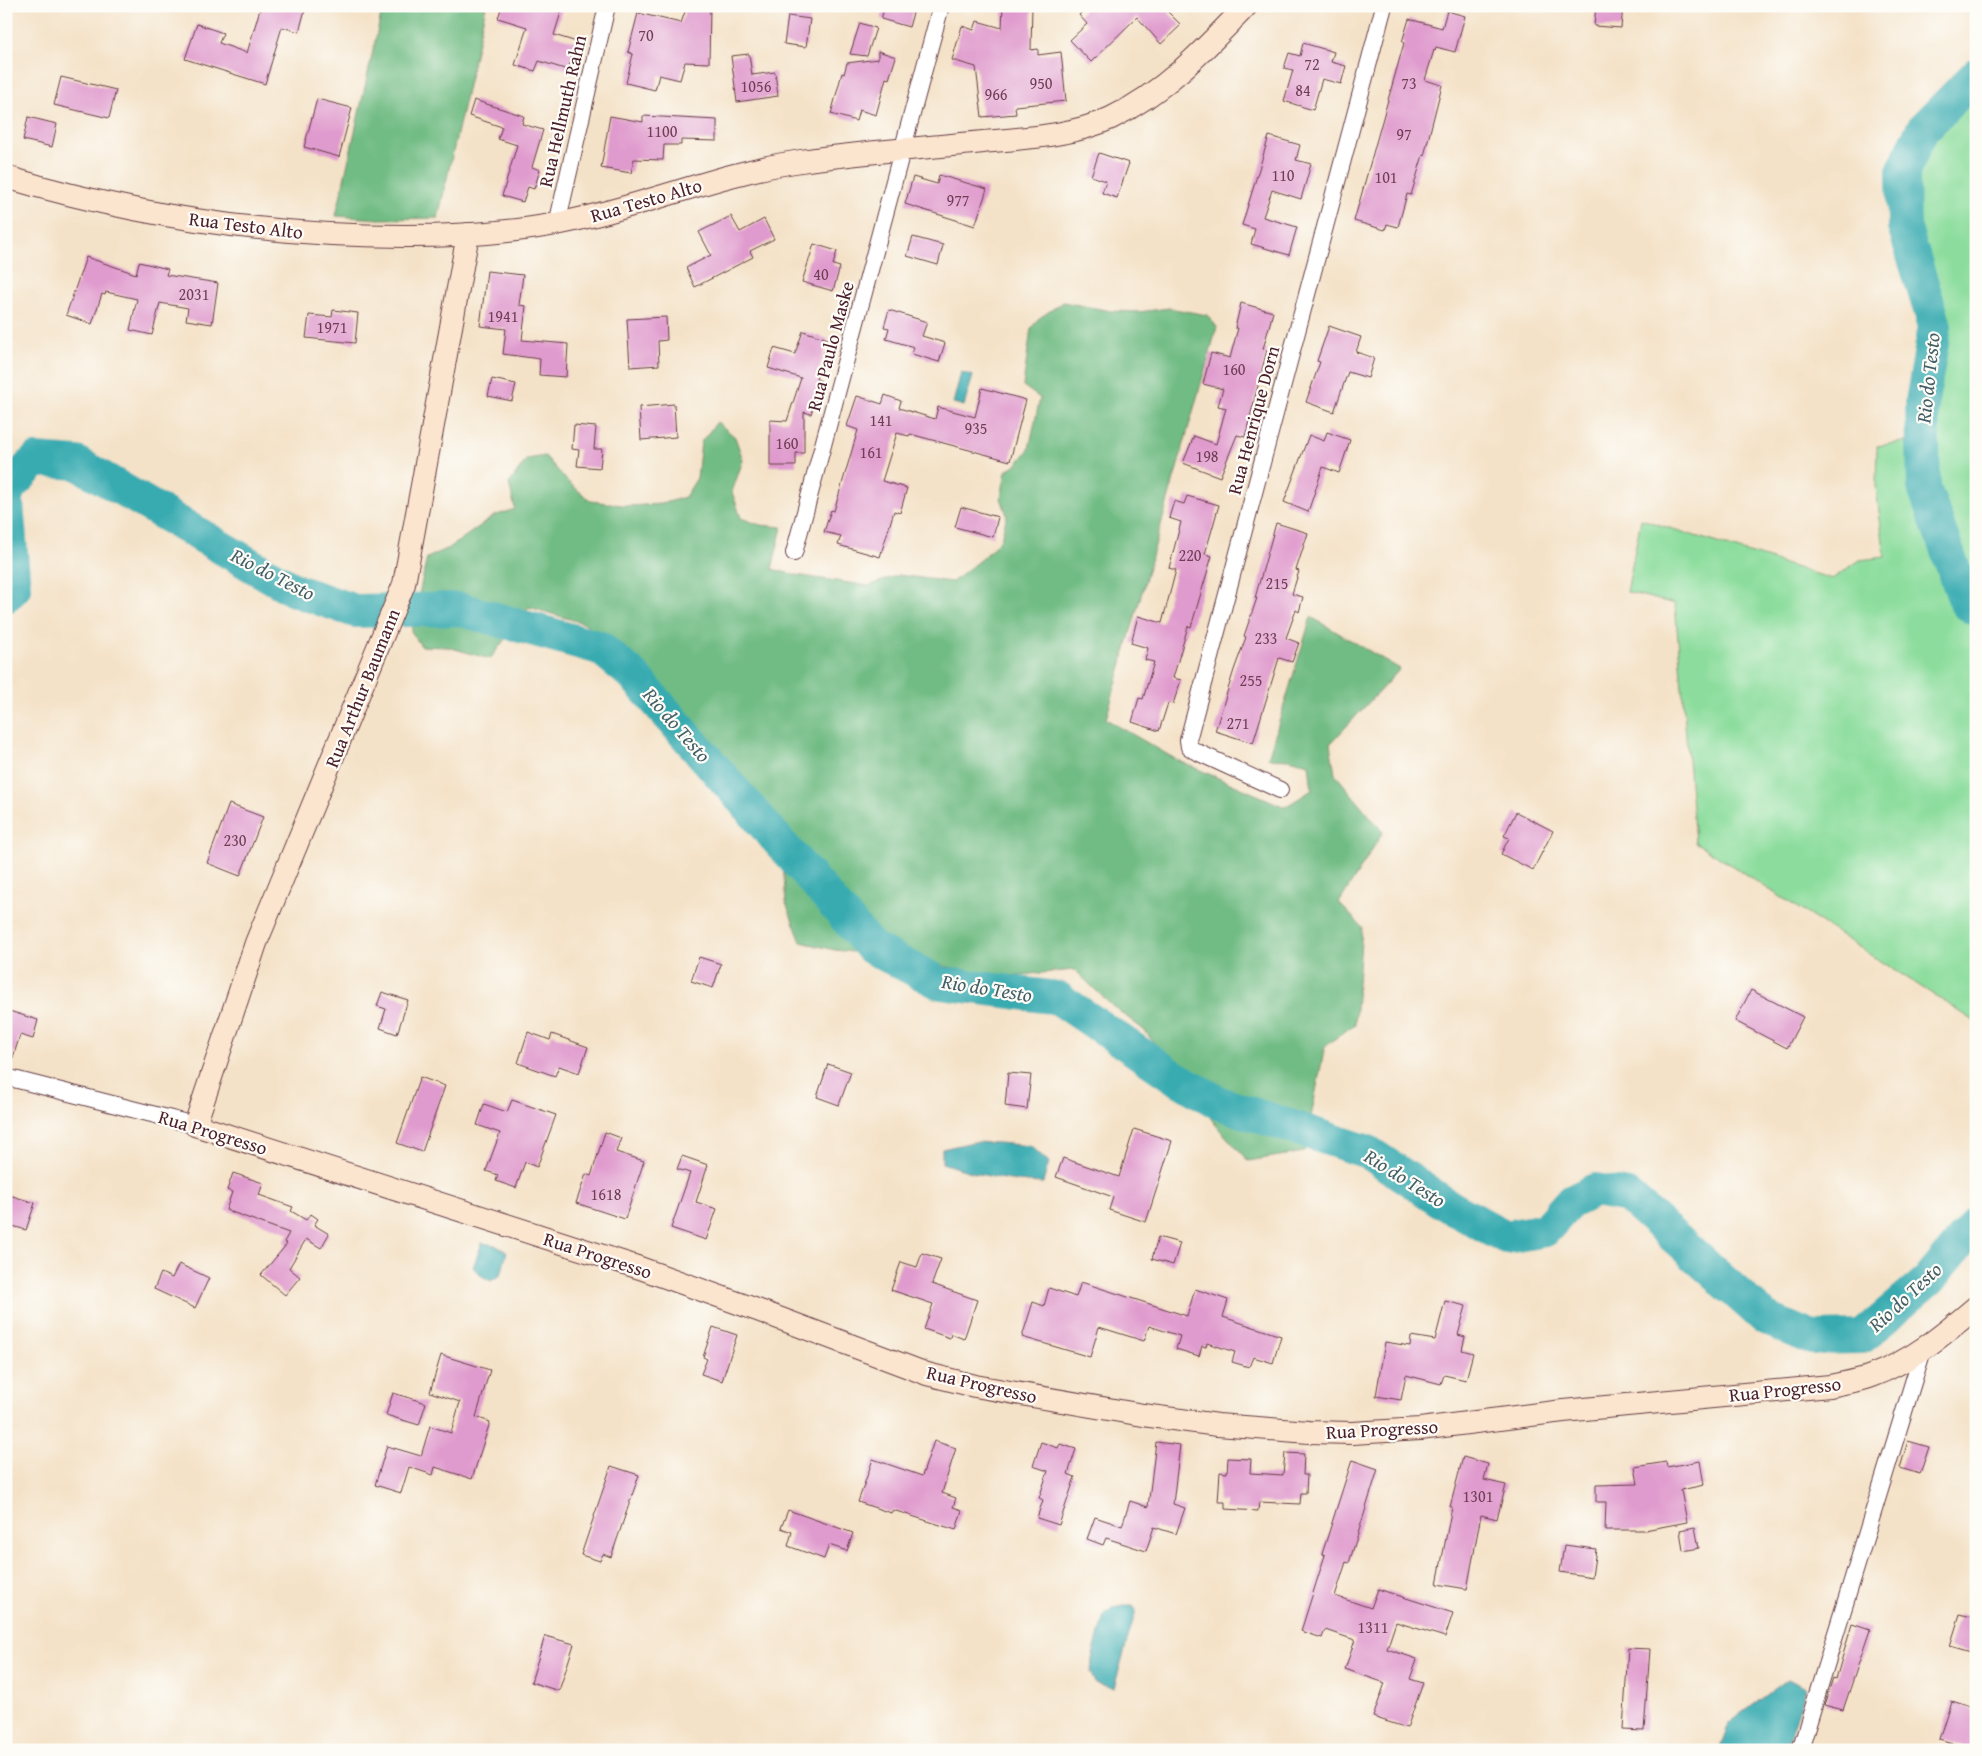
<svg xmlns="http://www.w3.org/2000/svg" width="1982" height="1756" viewBox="0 0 1982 1756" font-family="'Gentium Book Plus',serif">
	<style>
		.green { fill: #8cdd9d; stroke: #6b7e64 }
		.forest { fill: #71bc84; stroke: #5e6e58 }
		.water { fill: #39abb1; stroke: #42656e }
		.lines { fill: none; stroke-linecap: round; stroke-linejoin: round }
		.river { stroke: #39abb1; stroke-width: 34 }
		.building { fill: #e09bce }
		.street-casing { stroke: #643c43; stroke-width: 18 }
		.secondary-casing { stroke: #643c43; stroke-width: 24 }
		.street { stroke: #fff; stroke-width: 16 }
		.secondary { stroke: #fce5cf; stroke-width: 22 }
		.labels { text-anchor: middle; stroke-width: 4.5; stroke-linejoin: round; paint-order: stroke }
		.number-label { font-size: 16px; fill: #703e54 }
		.street-label { font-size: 19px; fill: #4a1f2b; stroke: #fdfcf7 }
		.water-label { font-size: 20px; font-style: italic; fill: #425e67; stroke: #fdfcf7 }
	</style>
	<rect width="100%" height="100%" fill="#fdfcf7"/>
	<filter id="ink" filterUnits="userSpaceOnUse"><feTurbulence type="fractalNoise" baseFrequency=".02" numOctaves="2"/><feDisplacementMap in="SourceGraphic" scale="10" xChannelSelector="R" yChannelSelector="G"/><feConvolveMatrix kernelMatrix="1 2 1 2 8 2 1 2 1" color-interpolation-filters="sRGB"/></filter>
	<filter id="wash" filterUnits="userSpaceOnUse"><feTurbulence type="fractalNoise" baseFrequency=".0096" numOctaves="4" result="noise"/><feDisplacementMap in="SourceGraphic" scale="20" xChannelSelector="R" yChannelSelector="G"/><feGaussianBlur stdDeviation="1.12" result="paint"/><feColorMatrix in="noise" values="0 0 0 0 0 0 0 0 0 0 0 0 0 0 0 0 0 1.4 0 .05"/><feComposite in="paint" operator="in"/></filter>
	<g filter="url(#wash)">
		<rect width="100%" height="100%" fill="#f4e2c8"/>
		<polygon class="green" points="1976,91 1976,1022 1695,842 1675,604 1627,592 1641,519 1832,579 1860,560 1885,557 1876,488 1877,446 1935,437 1945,323 1917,226 1916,171 1944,121"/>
		<g class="forest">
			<polygon points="383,6 486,6 438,218 379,219 336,216"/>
			<polygon points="1063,302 1111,311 1139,312 1169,308 1207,315 1217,327 1106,719 1177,760 1285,807 1312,790 1309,764 1289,759 1268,758 1311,617 1400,669 1330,744 1335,774 1383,832 1339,903 1362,927 1355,1024 1325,1046 1304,1152 1248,1161 1215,1124 1145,1031 1110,1004 1075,970 1008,976 957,969 917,959 835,950 801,942 786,903 780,824 691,725 641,664 583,623 529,607 490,659 448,647 421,646 411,631 427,558 449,548 494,516 515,509 509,484 527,459 545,456 568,482 591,501 629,506 661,504 685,497 697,478 701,442 717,422 735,437 743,460 732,492 741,518 760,525 782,527 772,569 796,575 869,586 898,575 952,582 986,555 1001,539 1007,515 1001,498 1006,471 1018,463 1029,449 1040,398 1023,386 1031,329 1038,319"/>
		</g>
		<g class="water">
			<polygon points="961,372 973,376 964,406 953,403"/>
			<path d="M973 1142 999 1143 1031 1146 1049 1162 1043 1183C1009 1182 974 1174 942 1163V1149Z"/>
			<polygon points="482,1243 495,1245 507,1252 501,1275 491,1281 480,1275 473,1267"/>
			<polygon points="1124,1606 1133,1606 1136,1610 1114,1688 1095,1683 1091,1674 1092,1659 1104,1615 1112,1608"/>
			<polygon points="1788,1679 1806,1688 1786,1750 1719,1750 1729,1723"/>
		</g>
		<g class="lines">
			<g class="river">
				<polyline points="1976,75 1922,130 1903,171 1904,226 1935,326 1922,402 1924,488 1966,603 1976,609"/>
				<polyline points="6,596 14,588 6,491 36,460 77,463 294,590 355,611 459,609 600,648 634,676 872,948 940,983 1058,998 1173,1076 1219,1103 1368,1152 1452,1208 1506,1237 1545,1230 1569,1203 1595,1190 1628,1196 1765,1318 1812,1338 1862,1337 1930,1279 1976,1223"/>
			</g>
		</g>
		<g id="blocks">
			<g class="building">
				<polygon points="261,6 306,6 299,32 282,27 265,84 185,59 197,24 223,33 219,43 247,53"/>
				<polygon points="502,6 563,6 554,35 577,42 568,70 539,61 535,71 515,65 527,27 498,18"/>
				<polygon points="687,6 710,6 709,63 685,62 680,80 659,75 655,90 626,83 633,54 628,52 638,13 681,23"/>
				<polygon points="885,6 915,6 909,27 881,19"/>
				<polygon points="1003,6 1032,6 1031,50 1038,49 1038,55 1061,52 1066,101 1015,106 1016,114 982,117 976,67 952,60 962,26 974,30 977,21 1002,28"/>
				<polygon points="1088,6 1162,6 1181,25 1161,44 1137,17 1091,62 1070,40 1087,24 1079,15"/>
				<polygon points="1596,6 1623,6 1621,28 1594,26"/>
				<polygon points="1447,11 1465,16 1455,52 1436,47 1435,51 1434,50 1425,80 1442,85 1424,156 1423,155 1411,195 1407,194 1398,227 1387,224 1385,230 1354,221 1404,43 1402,42 1409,19 1442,28"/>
				<polygon points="788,16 810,19 806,47 784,44"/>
				<polygon points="860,23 876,28 867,56 850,54"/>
				<polygon points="1303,43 1334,52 1331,62 1346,66 1341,84 1322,79 1313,110 1284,101 1293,70 1284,68 1289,53 1300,56"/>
				<polygon points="878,51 896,57 889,79 886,78 876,115 859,110 856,121 831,114 842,73 844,74 847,63 878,59"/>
				<polygon points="749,54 752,75 775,72 778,96 737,102 731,56"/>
				<polygon points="61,77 116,90 109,118 54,105"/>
				<polygon points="317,99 352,108 339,157 304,147"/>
				<polygon points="474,100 524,116 522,124 543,130 532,167 540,170 534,189 528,187 523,202 502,196 517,145 498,139 502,127 469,116"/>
				<polygon points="610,116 643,122 643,116 717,120 717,141 681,140 681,145 664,145 663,160 634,159 631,173 601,168"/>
				<polygon points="28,117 57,124 52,147 23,140"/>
				<polygon points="1269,136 1300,145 1296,160 1311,164 1301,199 1272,190 1263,217 1297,227 1289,255 1251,244 1255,229 1242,225"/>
				<polygon points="1099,153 1129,163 1117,198 1102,193 1106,181 1091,176"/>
				<polygon points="939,175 987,189 975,226 905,204 913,177 937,184"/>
				<polygon points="731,216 740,232 764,219 774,239 750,251 753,257 695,287 686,268 711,255 699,232"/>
				<polygon points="913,237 943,245 938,265 907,256"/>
				<polygon points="814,244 837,251 833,265 840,267 833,291 802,282"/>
				<polygon points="86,257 136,274 139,262 168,269 166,275 218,283 212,324 186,320 188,308 160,303 152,335 130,330 137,299 106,292 105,295 102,294 92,324 66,315"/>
				<polygon points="487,271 523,275 519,305 526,306 522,340 568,344 566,377 539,375 540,359 503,354 506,329 480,326"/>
				<polygon points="1241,303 1273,312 1263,349 1267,350 1245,437 1237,435 1220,477 1183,463 1194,436 1216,444 1226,408 1218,406 1223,389 1203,384 1211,353 1230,358 1238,328 1235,328"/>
				<polygon points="333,310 358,313 355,343 306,338 309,315 332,317"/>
				<polygon points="889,310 927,322 922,336 945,343 939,362 912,354 914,347 886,339 889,328 884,327"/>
				<polygon points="666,317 667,340 658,341 659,365 630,367 627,319"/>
				<polygon points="1329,326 1361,337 1356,352 1374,358 1368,378 1348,372 1334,412 1306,402 1320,362 1317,361"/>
				<polygon points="803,331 828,339 816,379 821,381 811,414 804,412 804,453 796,453 796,466 770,466 770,420 787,421 801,378 768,368 774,348 795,354"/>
				<polygon points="492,379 516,384 512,401 488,396"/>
				<polygon points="982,388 1026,400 1010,461 910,434 909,436 897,433 882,481 907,488 900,513 894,511 880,557 838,545 841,536 824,532 831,510 834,511 858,430 847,426 857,396 882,404 885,395 901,401 899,408 935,419 938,407 975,417"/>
				<polygon points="674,404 676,437 641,440 639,407"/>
				<polygon points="574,425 596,427 594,449 602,449 600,468 577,466 579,450 572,449"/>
				<polygon points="1327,432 1350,440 1339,473 1323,467 1308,512 1284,502 1309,435 1324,441"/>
				<polygon points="1187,496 1219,505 1205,554 1212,556 1191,627 1188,626 1173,678 1181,680 1173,704 1168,703 1159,731 1132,722 1139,698 1143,699 1154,662 1145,660 1148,648 1131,643 1138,616 1162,623 1176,570 1169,568 1181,522 1169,518 1174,501 1184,504"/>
				<polygon points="961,507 998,517 993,537 955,527"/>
				<polygon points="1276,523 1308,533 1296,570 1299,571 1292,594 1303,597 1299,612 1296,610 1286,638 1299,643 1292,662 1279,658 1253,743 1215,731 1234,670 1246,637 1244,636 1257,598 1255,598"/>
				<polygon points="229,804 263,817 240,876 207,863"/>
				<polygon points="1516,812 1553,831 1533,870 1501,854 1509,838 1504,836"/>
				<polygon points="699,957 721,964 713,988 691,981"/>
				<polygon points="1751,990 1803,1017 1787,1048 1735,1021"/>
				<polygon points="382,992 408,1000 397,1034 380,1028 386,1009 377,1006"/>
				<polygon points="6,1010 38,1020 33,1039 20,1035 10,1067 6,1066"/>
				<polygon points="528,1032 550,1040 552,1034 588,1047 579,1073 559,1066 555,1076 518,1063"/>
				<polygon points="828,1064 851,1072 839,1105 817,1097"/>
				<polygon points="1008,1073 1031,1075 1027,1109 1005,1106"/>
				<polygon points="420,1077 445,1086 422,1152 397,1143"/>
				<polygon points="512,1100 556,1115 537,1167 525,1162 516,1188 496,1181 498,1175 486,1171 500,1133 477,1125 484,1104 507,1112"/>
				<polygon points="1134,1129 1172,1141 1146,1222 1109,1210 1113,1197 1056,1177 1063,1158 1119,1177"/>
				<polygon points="605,1132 621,1138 616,1152 644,1161 625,1219 576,1203 586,1174 591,1176"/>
				<polygon points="682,1156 708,1165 696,1202 717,1209 706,1240 671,1228 690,1173 677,1169"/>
				<polygon points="233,1173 263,1183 259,1195 293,1207 291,1211 306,1220 311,1214 318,1219 314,1225 329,1234 321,1248 306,1239 289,1268 300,1277 285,1295 261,1275 287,1244 284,1242 289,1233 226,1210 232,1192 227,1190"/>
				<polygon points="6,1194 35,1203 26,1230 6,1224"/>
				<polygon points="1158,1237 1180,1243 1173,1265 1152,1259"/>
				<polygon points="922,1253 941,1259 932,1284 977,1300 964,1339 951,1334 950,1338 924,1329 933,1304 891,1290 901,1262 917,1267"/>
				<polygon points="179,1264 209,1278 195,1308 154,1289 161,1273 172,1278"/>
				<polygon points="1081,1282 1187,1316 1195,1289 1228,1300 1223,1317 1281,1336 1273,1363 1253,1357 1249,1367 1232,1362 1235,1352 1207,1343 1206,1347 1202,1346 1199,1356 1176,1349 1180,1336 1149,1326 1144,1341 1099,1327 1090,1357 1022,1337 1033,1302 1044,1306 1049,1288 1076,1297"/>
				<polygon points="1445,1301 1466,1306 1458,1335 1465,1337 1462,1350 1473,1353 1466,1380 1444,1375 1441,1384 1406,1375 1401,1400 1376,1396 1385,1342 1410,1346 1411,1336 1435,1340"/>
				<polygon points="713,1327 737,1335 722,1381 701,1374 707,1359 703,1357"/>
				<polygon points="441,1355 490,1370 476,1417 490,1422 472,1479 435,1467 433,1475 409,1467 401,1493 375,1485 387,1446 421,1456 430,1426 451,1433 460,1402 430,1392"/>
				<polygon points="393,1393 426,1403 419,1425 386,1415"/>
				<polygon points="934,1441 956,1448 942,1493 956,1498 953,1507 962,1510 956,1530 893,1510 891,1513 858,1502 873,1459 922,1476"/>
				<polygon points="1908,1441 1929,1447 1920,1474 1900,1468"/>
				<polygon points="1041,1442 1058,1448 1060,1444 1076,1449 1068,1474 1075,1477 1059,1525 1037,1518 1043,1500 1039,1498 1048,1471 1033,1466"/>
				<polygon points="1156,1442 1180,1445 1173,1504 1185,1508 1176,1534 1154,1527 1146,1551 1106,1538 1103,1545 1087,1539 1095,1517 1122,1526 1130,1501 1148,1507"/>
				<polygon points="1285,1453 1304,1454 1303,1475 1307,1475 1306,1493 1301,1493 1300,1504 1259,1502 1258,1511 1225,1509 1225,1502 1218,1502 1220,1472 1227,1473 1228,1458 1251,1459 1250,1473 1283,1475"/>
				<polygon points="1463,1457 1488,1464 1484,1480 1506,1485 1497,1519 1481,1515 1467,1589 1437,1584 1452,1507 1450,1507"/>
				<polygon points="1352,1460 1378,1469 1349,1563 1346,1562 1335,1596 1371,1608 1378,1589 1453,1613 1445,1637 1396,1622 1387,1649 1417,1659 1410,1679 1423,1683 1407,1728 1373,1717 1385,1683 1345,1669 1355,1640 1325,1630 1322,1638 1301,1631 1325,1555 1322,1554"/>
				<polygon points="1700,1461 1704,1485 1681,1490 1687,1522 1645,1530 1605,1530 1606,1502 1596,1502 1596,1485 1638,1484 1635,1467 1666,1462 1667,1467"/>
				<polygon points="611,1466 639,1475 611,1557 603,1554 600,1561 581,1555"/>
				<polygon points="788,1510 853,1533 847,1551 829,1545 824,1559 788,1546 792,1532 781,1528"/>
				<polygon points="1695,1527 1699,1548 1683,1551 1680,1530"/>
				<polygon points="1564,1545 1596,1549 1592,1577 1560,1572"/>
				<polygon points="1960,1614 1976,1618 1976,1636 1971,1652 1950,1646"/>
				<polygon points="1852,1624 1870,1630 1843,1710 1824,1705 1833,1678 1836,1679"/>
				<polygon points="545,1636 574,1644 559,1691 531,1682"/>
				<polygon points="1628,1648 1650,1649 1644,1731 1623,1730"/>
				<polygon points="1951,1701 1976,1709 1976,1736 1972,1749 1939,1739"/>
			</g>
		</g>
	</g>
	<g filter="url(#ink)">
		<use href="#blocks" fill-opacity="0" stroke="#643c43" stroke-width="1"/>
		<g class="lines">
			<defs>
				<g id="street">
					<polyline points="557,224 607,6"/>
					<polyline points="794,553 941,6"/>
					<polyline points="1280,790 1195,751 1189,747 1188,740 1384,6"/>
					<polyline points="6,1077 195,1125"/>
					<polyline points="1800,1750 1923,1350"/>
				</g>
				<g id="secondary">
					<path d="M6 177C136 216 270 236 405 236 457 236 511 233 561 223 643 207 719 173 801 161 862 152 923 148 983 142 1026 138 1072 136 1111 118 1165 92 1205 49 1246 6"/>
					<path d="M468 234 404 584 256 943 195 1125 640 1268 760 1311 927 1374 975 1386 1143 1415 1218 1425 1309 1432 1352 1433 1420 1429 1563 1411 1830 1386C1843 1383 1858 1381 1871 1376 1912 1361 1943 1335 1976 1307"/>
				</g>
			</defs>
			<use href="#street" class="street-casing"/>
			<use href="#secondary" class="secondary-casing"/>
			<use href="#street" class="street"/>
			<use href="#secondary" class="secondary"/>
		</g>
	</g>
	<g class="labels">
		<g class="number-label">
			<text x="646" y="41">70</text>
			<text x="1312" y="70">72</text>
			<text x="1041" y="89">950</text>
			<text x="1409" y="89">73</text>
			<text x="756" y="92">1056</text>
			<text x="1303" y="96">84</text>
			<text x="996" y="100">966</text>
			<text x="662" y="137">1100</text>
			<text x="1404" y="140">97</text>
			<text x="1283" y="181">110</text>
			<text x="1386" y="183">101</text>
			<text x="958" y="206">977</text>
			<text x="821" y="280">40</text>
			<text x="194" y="300">2031</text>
			<text x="503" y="322">1941</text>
			<text x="332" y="333">1971</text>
			<text x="1234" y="375">160</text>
			<text x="881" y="426">141</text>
			<text x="976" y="434">935</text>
			<text x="787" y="449">160</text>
			<text x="871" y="458">161</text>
			<text x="1207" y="462">198</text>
			<text x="1190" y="561">220</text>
			<text x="1277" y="589">215</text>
			<text x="1266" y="644">233</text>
			<text x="1251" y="686">255</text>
			<text x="1238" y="729">271</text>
			<text x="235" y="846">230</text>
			<text x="606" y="1200">1618</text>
			<text x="1478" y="1502">1301</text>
			<text x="1373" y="1633">1311</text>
		</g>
		<g class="street-label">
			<text transform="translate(562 111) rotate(-77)" y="7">Rua Hellmuth Rahn</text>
			<text transform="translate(646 200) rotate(-16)" y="7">Rua Testo Alto</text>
			<text transform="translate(246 225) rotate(7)" y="7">Rua Testo Alto</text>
			<text transform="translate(830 346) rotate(-75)" y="7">Rua Paulo Maske</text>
			<text transform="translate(1253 420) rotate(-75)" y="7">Rua Henrique Dorn</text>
			<text transform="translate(362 688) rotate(-68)" y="7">Rua Arthur Baumann</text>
			<text transform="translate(213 1132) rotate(17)" y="7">Rua Progresso</text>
			<text transform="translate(598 1255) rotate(18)" y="7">Rua Progresso</text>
			<text transform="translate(982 1384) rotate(13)" y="7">Rua Progresso</text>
			<text transform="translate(1785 1389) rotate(-6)" y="7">Rua Progresso</text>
			<text transform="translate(1382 1429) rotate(-3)" y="7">Rua Progresso</text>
		</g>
		<g class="water-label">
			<text transform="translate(1928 378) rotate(-84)" y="7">Rio do Testo</text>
			<text transform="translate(273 574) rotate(27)" y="7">Rio do Testo</text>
			<text transform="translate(677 725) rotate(49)" y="7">Rio do Testo</text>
			<text transform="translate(987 988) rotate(9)" y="7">Rio do Testo</text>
			<text transform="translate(1405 1178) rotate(32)" y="7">Rio do Testo</text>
			<text transform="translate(1905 1297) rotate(-43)" y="7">Rio do Testo</text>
		</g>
	</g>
	<rect width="1982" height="1756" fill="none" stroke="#fdfcf7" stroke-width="25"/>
</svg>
